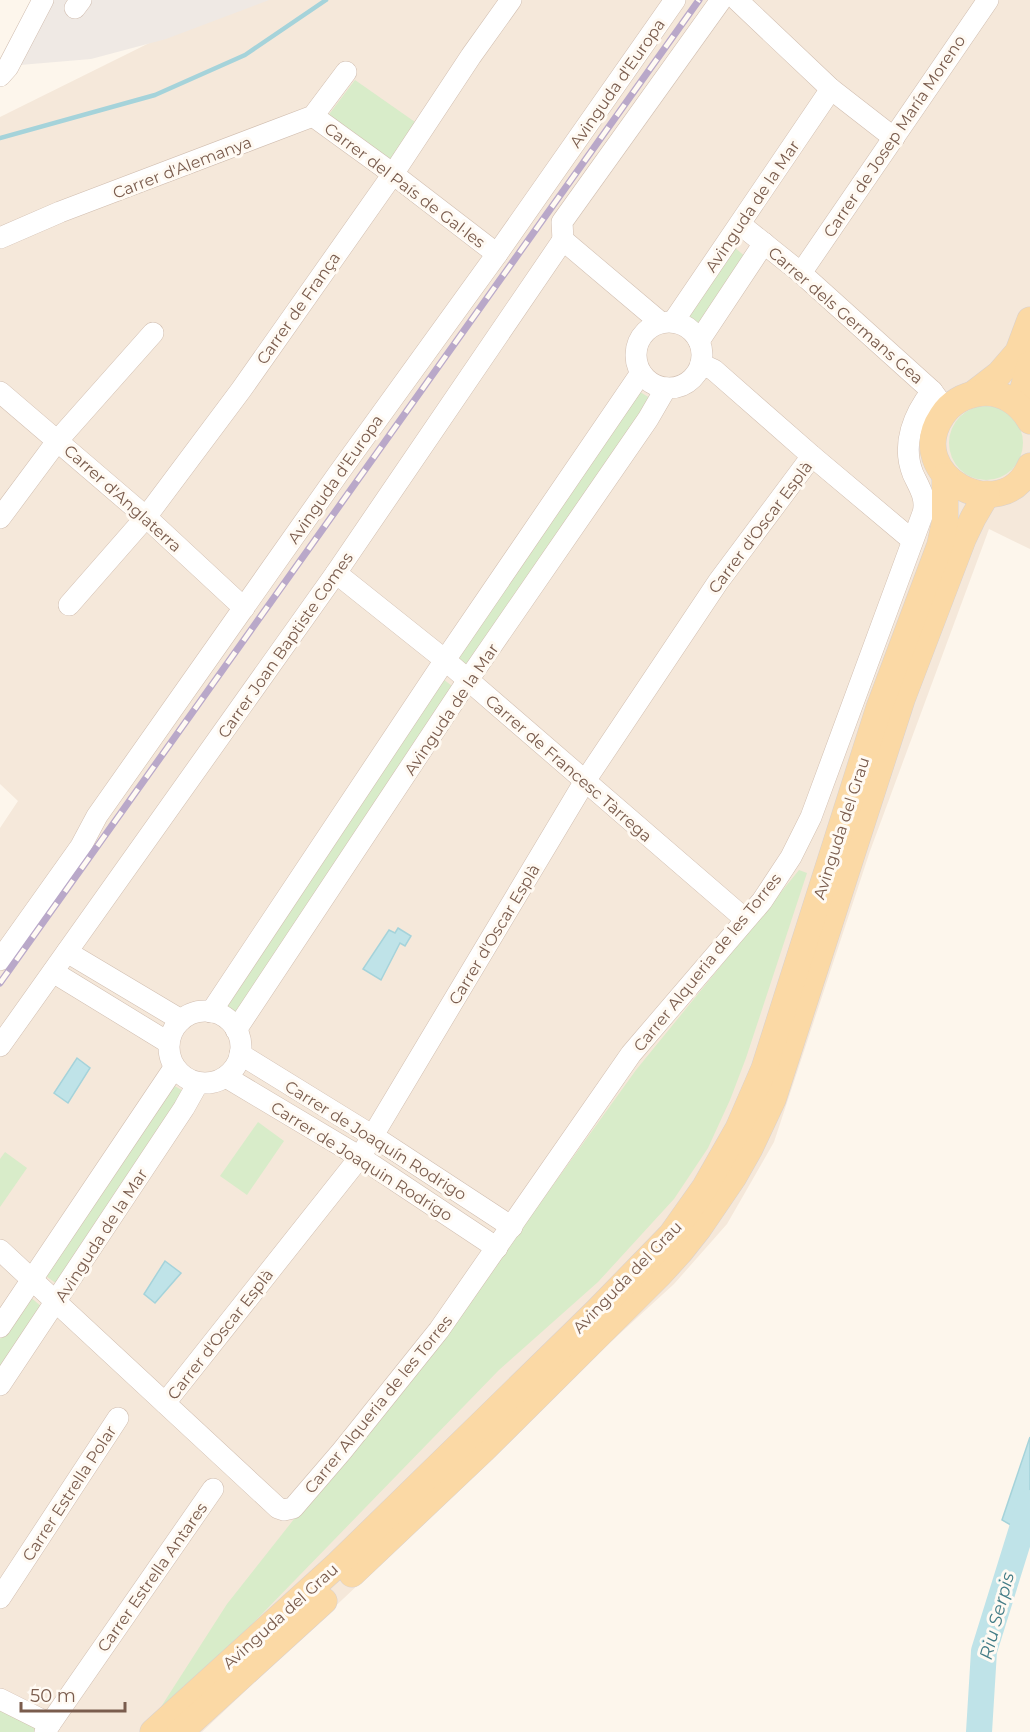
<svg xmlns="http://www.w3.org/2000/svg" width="1030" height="1732" viewBox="0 0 1030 1732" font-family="Montserrat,sans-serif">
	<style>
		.residential { fill: #f5e8da }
		.industrial { fill: #efe9e4 }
		.green { fill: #d8ecc9 }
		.water { fill: #bfe3e8; stroke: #a5d3da; stroke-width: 1.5 }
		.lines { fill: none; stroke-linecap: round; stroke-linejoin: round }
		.stream { stroke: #a5d3da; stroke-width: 4.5 }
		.river { stroke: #bfe3e8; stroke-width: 26 }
		.minor-casing { stroke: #d1beb0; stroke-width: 22 }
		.major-casing { stroke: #dad1cd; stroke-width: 27 }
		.minor { stroke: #fff; stroke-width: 21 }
		.major { stroke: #fbd9a5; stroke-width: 26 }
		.rail-casing { stroke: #b9a8c9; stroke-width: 7 }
		.rail { stroke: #fffaf3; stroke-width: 4.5; stroke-dasharray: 14; stroke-linecap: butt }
		.labels { text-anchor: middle; stroke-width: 6; stroke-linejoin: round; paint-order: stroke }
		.street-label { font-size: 16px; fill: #7a5c4d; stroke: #fffaf3 }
		.water-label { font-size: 18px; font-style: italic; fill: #437c86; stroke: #fffaf3 }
	</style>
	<rect width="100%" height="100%" fill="#fdf6ec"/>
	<polygon class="residential" points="236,0 1030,0 1030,549 989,529 870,851 774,1142 727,1224 674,1284 544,1403 432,1515 202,1732 0,1732 0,828 18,801 0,784 0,117"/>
	<polygon class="industrial" points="54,0 269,0 166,39 91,59 20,65"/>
	<g class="green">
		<polygon points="355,80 415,122 388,165 327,117"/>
		<polygon points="734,247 747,258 700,328 688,317"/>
		<polygon points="637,390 653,400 470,669 456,659"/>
		<circle cx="986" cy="443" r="37"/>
		<polygon points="443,679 456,689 234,1020 220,1012"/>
		<polygon points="799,870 807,873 746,1058 730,1100 708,1148 674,1199 598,1282 499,1370 231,1646 150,1724 227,1604 507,1249 636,1070"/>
		<polygon points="171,1084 185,1092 57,1284 43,1274"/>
		<polygon points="258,1122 284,1141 247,1195 220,1176"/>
		<polygon points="5,1152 27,1168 0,1207 0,1159"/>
		<polygon points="29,1296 42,1307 0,1369 0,1339"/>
		<polygon points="0,1705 38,1724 40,1732 0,1732"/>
	</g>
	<g class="water">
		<polygon points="398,928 411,936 405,946 400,943 381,980 363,969 389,930 395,933"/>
		<polygon points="77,1058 90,1068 68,1103 54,1093"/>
		<polygon points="165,1261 181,1273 155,1303 144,1294"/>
		<polygon points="1030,1437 1030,1536 1002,1520"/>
	</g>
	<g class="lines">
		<polyline class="stream" points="0,138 155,95 245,55 326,0"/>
		<polyline class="river" points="979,1732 984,1651 1030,1503"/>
		<defs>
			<g id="minor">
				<polyline points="737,0 831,89 894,138"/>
				<polyline points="75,8 81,0"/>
				<polyline points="0,76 8,67 43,0"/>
				<polyline points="313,116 393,174 497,254"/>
				<polyline points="741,225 801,273 932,391 940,402"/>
				<polyline points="0,238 60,212 313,116 346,72"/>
				<polyline points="563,240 562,222 721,0"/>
				<polyline points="563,240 660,322"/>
				<polyline points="801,273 988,0"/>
				<circle cx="669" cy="355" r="33"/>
				<polyline points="673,322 831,89"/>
				<polyline points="699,341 764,243"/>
				<polyline points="701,364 714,370 812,456 912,540"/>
				<polyline points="0,392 146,517 244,608"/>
				<polyline points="0,518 58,440 153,333"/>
				<polyline points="336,573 445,660 745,919"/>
				<polyline points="69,605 146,517 241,390 393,174 471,56 511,0"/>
				<polyline points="67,952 181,1020"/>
				<polyline points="0,960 81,846 97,816 338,474 497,254 675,0"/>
				<polyline points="53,972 169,1043"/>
				<circle cx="205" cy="1047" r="36"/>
				<polyline points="211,1012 445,660 641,373"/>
				<polyline points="236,1030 468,680 648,419 666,388"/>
				<polyline points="0,1046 336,573 563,240"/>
				<polyline points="240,1054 373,1136 512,1227"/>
				<polyline points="226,1077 360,1157 497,1248"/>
				<path d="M0 1250 278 1508 284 1510 293 1508 342 1451 439 1330 631 1054 762 901 791 857 811 817 923 513C927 498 919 487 913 474 901 444 914 414 932 391"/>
				<polyline points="0,1327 174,1068"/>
				<polyline points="0,1385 184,1108 198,1083"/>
				<polyline points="165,1403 360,1157 585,781 718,582 812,456"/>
				<polyline points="0,1598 118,1418"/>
				<polyline points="0,1699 50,1724 45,1732"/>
				<polyline points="50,1724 213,1489"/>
			</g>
			<g id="major">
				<polyline points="973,394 999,374 1018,352 1030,320"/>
				<polyline points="1025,412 1023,389 1030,364"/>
				<path d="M1030 421C1020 403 1002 391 981 393 965 395 951 402 942 416 902 476 1003 529 1030 466"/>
				<polyline points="352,1574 484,1449 660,1274 680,1252 699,1228 733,1178 750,1148 773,1099 902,699 963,539 973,518 987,494"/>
				<polyline points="153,1732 338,1564 596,1312 671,1235 705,1187 738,1129 764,1069 879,708 940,545 945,521 945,476"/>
				<polyline points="180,1732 324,1601"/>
			</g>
		</defs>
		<use href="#minor" class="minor-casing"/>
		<use href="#major" class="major-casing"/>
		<use href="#minor" class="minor"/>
		<use href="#major" class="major"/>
		<defs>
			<polyline id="rail" points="0,983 699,0"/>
		</defs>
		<use href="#rail" class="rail-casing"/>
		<use href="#rail" class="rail"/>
	</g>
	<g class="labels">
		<g class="street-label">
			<text transform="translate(617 83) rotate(-55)" y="6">Avinguda d'Europa</text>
			<text transform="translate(894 136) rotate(-56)" y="6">Carrer de Josep María Moreno</text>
			<text transform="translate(182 167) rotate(-21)" y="6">Carrer d'Alemanya</text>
			<text transform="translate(405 185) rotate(37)" y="6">Carrer del País de Gal·les</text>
			<text transform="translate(752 206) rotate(-56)" y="6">Avinguda de la Mar</text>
			<text transform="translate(298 308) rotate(-55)" y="6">Carrer de França</text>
			<text transform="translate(846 315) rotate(41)" y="6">Carrer dels Germans Gea</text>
			<text transform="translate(335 479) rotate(-55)" y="6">Avinguda d'Europa</text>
			<text transform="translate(123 498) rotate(42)" y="6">Carrer d'Anglaterra</text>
			<text transform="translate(760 527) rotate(-53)" y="6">Carrer d'Oscar Esplà</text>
			<text transform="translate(285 645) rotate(-55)" y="6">Carrer Joan Baptiste Comes</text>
			<text transform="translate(451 709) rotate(-56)" y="6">Avinguda de la Mar</text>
			<text transform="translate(569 768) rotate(41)" y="6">Carrer de Francesc Tàrrega</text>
			<text transform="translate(841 828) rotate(-72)" y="6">Avinguda del Grau</text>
			<text transform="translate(494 934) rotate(-59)" y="6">Carrer d'Oscar Esplà</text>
			<text transform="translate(707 962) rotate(-51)" y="6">Carrer Alqueria de les Torres</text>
			<text transform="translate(376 1140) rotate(32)" y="6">Carrer de Joaquín Rodrigo</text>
			<text transform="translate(362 1161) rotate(32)" y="6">Carrer de Joaquin Rodrigo</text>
			<text transform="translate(101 1235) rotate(-57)" y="6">Avinguda de la Mar</text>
			<text transform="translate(627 1277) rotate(-46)" y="6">Avinguda del Grau</text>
			<text transform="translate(220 1334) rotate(-52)" y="6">Carrer d'Oscar Esplà</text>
			<text transform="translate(378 1404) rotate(-51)" y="6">Carrer Alqueria de les Torres</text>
			<text transform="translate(69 1493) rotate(-57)" y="6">Carrer Estrella Polar</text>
			<text transform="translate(152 1577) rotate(-55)" y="6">Carrer Estrella Antares</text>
			<text transform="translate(280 1616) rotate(-42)" y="6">Avinguda del Grau</text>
		</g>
		<g class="water-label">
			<text transform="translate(997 1616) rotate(-75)" y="6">Riu Serpis</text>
		</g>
	</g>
	<path d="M21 1702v9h104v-9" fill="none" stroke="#7a5c4d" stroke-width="3"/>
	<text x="30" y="1702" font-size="18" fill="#7a5c4d" stroke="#fffaf3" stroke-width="4.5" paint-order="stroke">50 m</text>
</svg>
